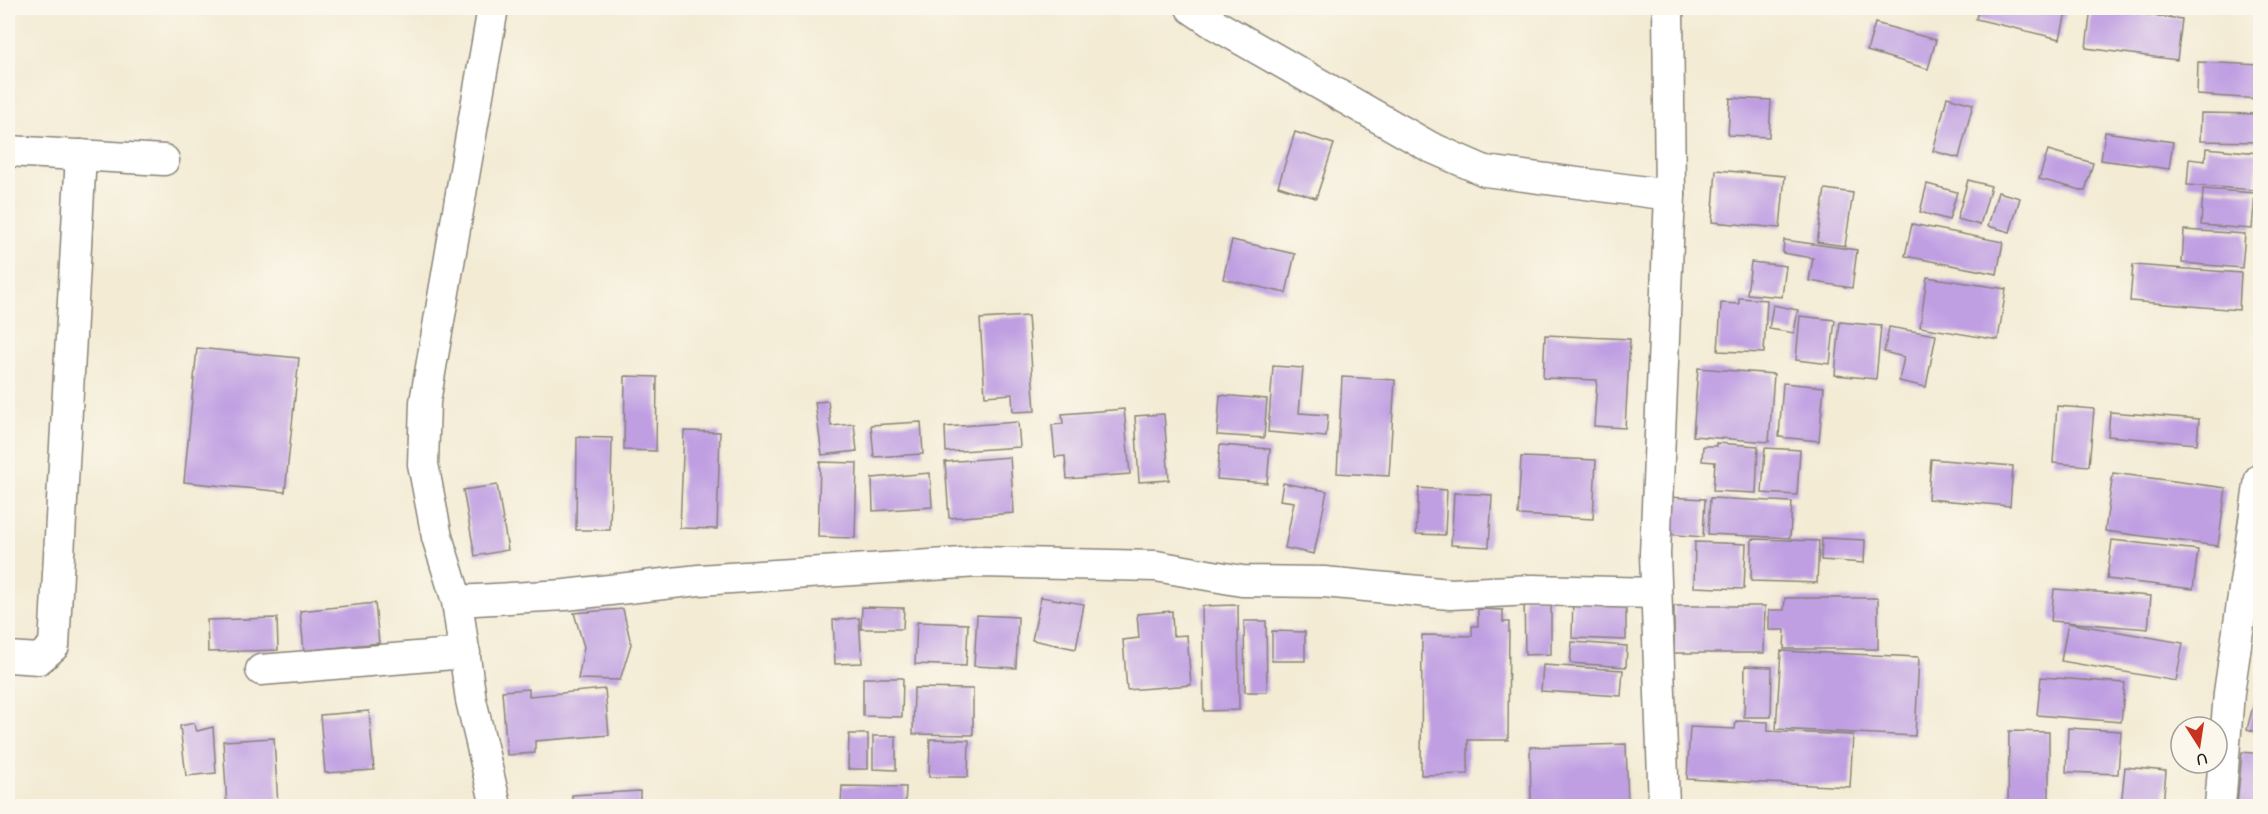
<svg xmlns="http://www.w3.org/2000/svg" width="2268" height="814" viewBox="0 0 2268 814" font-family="'Comic Neue',sans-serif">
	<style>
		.building { fill: #bf9fe2 }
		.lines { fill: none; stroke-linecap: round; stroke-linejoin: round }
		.minor-casing { stroke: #888478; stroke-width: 33 }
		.minor { stroke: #fff; stroke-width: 30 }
	</style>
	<rect width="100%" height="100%" fill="#fbf7ec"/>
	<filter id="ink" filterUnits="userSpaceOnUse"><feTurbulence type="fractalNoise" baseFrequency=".0167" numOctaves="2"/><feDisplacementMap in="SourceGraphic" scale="12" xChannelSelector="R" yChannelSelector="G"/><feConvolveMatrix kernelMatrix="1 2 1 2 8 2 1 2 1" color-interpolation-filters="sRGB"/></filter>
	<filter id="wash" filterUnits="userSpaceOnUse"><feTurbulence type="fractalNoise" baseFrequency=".008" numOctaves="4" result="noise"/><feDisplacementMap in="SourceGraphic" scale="24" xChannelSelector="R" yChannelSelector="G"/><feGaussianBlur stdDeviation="1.35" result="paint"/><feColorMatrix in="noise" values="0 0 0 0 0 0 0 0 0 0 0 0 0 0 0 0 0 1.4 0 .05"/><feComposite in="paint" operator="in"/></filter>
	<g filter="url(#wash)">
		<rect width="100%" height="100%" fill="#f3ebd4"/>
		<g id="blocks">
			<g class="building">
				<polygon points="1979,8 2067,8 2060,39 1976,19"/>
				<polygon points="2091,8 2182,19 2177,60 2086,48"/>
				<polygon points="1875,23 1936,40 1928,69 1867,51"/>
				<polygon points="2198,62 2260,65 2260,99 2197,95"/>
				<polygon points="1947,97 1973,104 1959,158 1933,151"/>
				<polygon points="1730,98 1771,100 1769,137 1728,135"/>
				<polygon points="2201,113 2260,114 2260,142 2200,141"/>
				<polygon points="1295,132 1334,144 1316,198 1278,186"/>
				<polygon points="2105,132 2173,142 2169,169 2101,160"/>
				<polygon points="2206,148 2258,153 2255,190 2187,185 2189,159 2205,161"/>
				<polygon points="2048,150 2093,163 2085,191 2039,179"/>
				<polygon points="1716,170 1785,176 1780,228 1712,222"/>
				<polygon points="1968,180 1991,186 1980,225 1957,219"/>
				<polygon points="1927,184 1957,192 1949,220 1920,212"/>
				<polygon points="1825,189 1853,193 1845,246 1817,242"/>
				<polygon points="2203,189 2255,193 2252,229 2201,225"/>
				<polygon points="1998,192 2020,198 2010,232 1988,226"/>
				<polygon points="1912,224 2003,242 1997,274 1905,256"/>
				<polygon points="2184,230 2245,234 2242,268 2182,263"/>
				<polygon points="1232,240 1295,254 1286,293 1223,279"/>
				<polygon points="1784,240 1857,250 1852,288 1809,281 1813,258 1783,253"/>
				<polygon points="1751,262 1786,266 1782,297 1747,294"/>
				<polygon points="2133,265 2241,273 2239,310 2130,301"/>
				<polygon points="1927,277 2006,289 1998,340 1920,327"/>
				<polygon points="1739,298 1767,300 1764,353 1718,351 1721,303 1739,304"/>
				<polygon points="1773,305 1798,310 1794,333 1769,329"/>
				<polygon points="1028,316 1035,411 1013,412 1012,394 985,396 980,319"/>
				<polygon points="1800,316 1835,320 1830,364 1796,360"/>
				<polygon points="1840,322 1881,326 1876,379 1835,375"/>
				<polygon points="1889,327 1936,335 1926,387 1899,381 1904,357 1884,352"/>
				<polygon points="1545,335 1630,339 1625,428 1594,426 1597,380 1543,378"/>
				<polygon points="197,348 299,358 285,492 184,482"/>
				<polygon points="1273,366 1303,368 1299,413 1328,415 1326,437 1268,432"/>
				<polygon points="1698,368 1774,374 1769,442 1693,436"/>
				<polygon points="625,376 657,377 656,451 624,450"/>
				<polygon points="1342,377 1395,380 1389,476 1337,473"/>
				<polygon points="1783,383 1824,387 1819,441 1779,437"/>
				<polygon points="1220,395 1267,399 1264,438 1217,435"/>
				<polygon points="828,401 831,426 854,424 857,451 822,455 815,402"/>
				<polygon points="2057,406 2094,409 2089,466 2053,463"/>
				<polygon points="1124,409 1130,474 1067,479 1065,456 1055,457 1052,425 1063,424 1062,414"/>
				<polygon points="2110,412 2199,419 2197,444 2108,436"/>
				<polygon points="1164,414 1169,480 1139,482 1135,416"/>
				<polygon points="921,422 923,454 874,457 871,425"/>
				<polygon points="1018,422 1020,447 946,452 945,427"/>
				<polygon points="684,431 720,432 717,529 680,528"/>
				<polygon points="577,437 612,438 610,530 576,530"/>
				<polygon points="1716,443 1758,446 1756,493 1713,491 1715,462 1702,461 1703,446 1716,446"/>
				<polygon points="1220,445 1270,449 1267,483 1217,479"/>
				<polygon points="1765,448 1800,450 1797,495 1762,493"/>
				<polygon points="1010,457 1014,513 949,518 945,462"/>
				<polygon points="1521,457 1596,460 1593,519 1518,515"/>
				<polygon points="1931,459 2013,466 2010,506 1928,499"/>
				<polygon points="820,462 857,463 855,538 818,537"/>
				<polygon points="930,473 932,507 873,511 872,478"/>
				<polygon points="2113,473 2226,488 2218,546 2105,531"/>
				<polygon points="1283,483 1327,491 1314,554 1285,548 1294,502 1280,500"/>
				<polygon points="497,485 508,550 475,556 463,490"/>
				<polygon points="1419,488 1447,490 1445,535 1416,534"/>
				<polygon points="1454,493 1492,495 1489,547 1451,545"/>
				<polygon points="1667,497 1705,499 1703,537 1665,534"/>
				<polygon points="1710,498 1792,502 1790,538 1708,534"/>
				<polygon points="1822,538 1865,540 1864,563 1821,560"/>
				<polygon points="1752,539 1819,541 1817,583 1751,581"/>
				<polygon points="2112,540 2198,550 2193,589 2107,579"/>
				<polygon points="1695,542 1746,544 1744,589 1694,587"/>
				<polygon points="2054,589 2151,596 2148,629 2051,621"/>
				<polygon points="1573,595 1626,596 1626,640 1572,638"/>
				<polygon points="1041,597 1084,604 1076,649 1032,640"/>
				<polygon points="1524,597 1551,597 1551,654 1525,655"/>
				<polygon points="1785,598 1878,598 1878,649 1784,649 1785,630 1769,630 1769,610 1784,610"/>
				<polygon points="375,603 379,643 304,651 300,611"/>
				<polygon points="1238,605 1239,710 1204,711 1202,606"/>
				<polygon points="1674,606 1765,606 1764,653 1674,653"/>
				<polygon points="862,607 904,608 903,629 861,629"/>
				<polygon points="623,609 631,644 620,680 578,679 584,647 574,613"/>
				<polygon points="1478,609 1503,610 1503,622 1509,622 1508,740 1468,740 1468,774 1421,775 1422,635 1472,636 1472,626 1478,626"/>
				<polygon points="1172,611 1173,636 1187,635 1191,685 1127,690 1123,640 1139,638 1137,614"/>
				<polygon points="977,615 1018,617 1016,668 974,666"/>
				<polygon points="277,618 278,650 208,652 207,620"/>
				<polygon points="859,618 862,663 835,664 833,620"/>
				<polygon points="1244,621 1266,621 1267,692 1245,692"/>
				<polygon points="917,622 968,624 966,666 915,664"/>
				<polygon points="2068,623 2183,643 2176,681 2061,661"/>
				<polygon points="1272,631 1305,632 1305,661 1272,661"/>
				<polygon points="1572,642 1627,646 1626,667 1570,663"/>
				<polygon points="1781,651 1919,657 1915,736 1776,729"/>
				<polygon points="1543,665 1623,670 1621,696 1541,691"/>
				<polygon points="1745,666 1772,667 1771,717 1744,717"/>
				<polygon points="2041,677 2125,683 2121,722 2037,715"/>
				<polygon points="863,678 903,678 902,717 863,716"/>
				<polygon points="2260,680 2260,733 2247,729"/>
				<polygon points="914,688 973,689 973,735 913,734"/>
				<polygon points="529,689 529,696 605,689 609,735 535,741 535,753 507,755 502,691"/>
				<polygon points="369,711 374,770 325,773 320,715"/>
				<polygon points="1736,721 1768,722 1768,731 1853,735 1850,787 1687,779 1690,727 1735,729"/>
				<polygon points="194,723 197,731 213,727 216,773 186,776 180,726"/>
				<polygon points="2068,728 2121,731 2118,774 2066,772"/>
				<polygon points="2009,731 2049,732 2049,806 2008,806"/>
				<polygon points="849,734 868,734 868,769 848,769"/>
				<polygon points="873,736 896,736 896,770 873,769"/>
				<polygon points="274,738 278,806 227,806 223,741"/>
				<polygon points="930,739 969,740 968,777 929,777"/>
				<polygon points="1626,744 1628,806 1531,806 1530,747"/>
				<polygon points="2242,752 2260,754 2260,806 2237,806"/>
				<polygon points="2125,767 2166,771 2163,806 2121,806"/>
				<polygon points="842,786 906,787 905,806 841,806"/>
				<polygon points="640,791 640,806 572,806 572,795"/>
			</g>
		</g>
	</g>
	<g filter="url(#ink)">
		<use href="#blocks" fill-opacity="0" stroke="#888478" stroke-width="1.5"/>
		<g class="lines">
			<defs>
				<g id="minor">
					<polyline points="493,8 425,402 423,464 437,537 457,601 471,700 496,806"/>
					<polyline points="1191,8 1216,25 1430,147 1485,171 1670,195"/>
					<polyline points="8,151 164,160"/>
					<polyline points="457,601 565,595 699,580 978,562 1156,566 1242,581 1324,582 1450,594 1532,590 1656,593"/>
					<polyline points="8,657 39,659 54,646 81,155"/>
					<polyline points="261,670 465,653"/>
					<polyline points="1664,806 1655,554 1670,195 1668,8"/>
					<polyline points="2220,806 2229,693 2260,479"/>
				</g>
			</defs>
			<use href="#minor" class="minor-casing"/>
			<use href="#minor" class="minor"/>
		</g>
	</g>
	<rect width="2268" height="814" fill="none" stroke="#fbf7ec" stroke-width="30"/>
	<g transform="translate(2199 745) rotate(168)"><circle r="28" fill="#fbf7ec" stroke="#a29f99" stroke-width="1.5"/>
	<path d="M0-4.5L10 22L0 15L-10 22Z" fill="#c8321e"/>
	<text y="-9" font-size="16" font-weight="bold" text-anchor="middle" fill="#1c1c1c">U</text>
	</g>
</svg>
